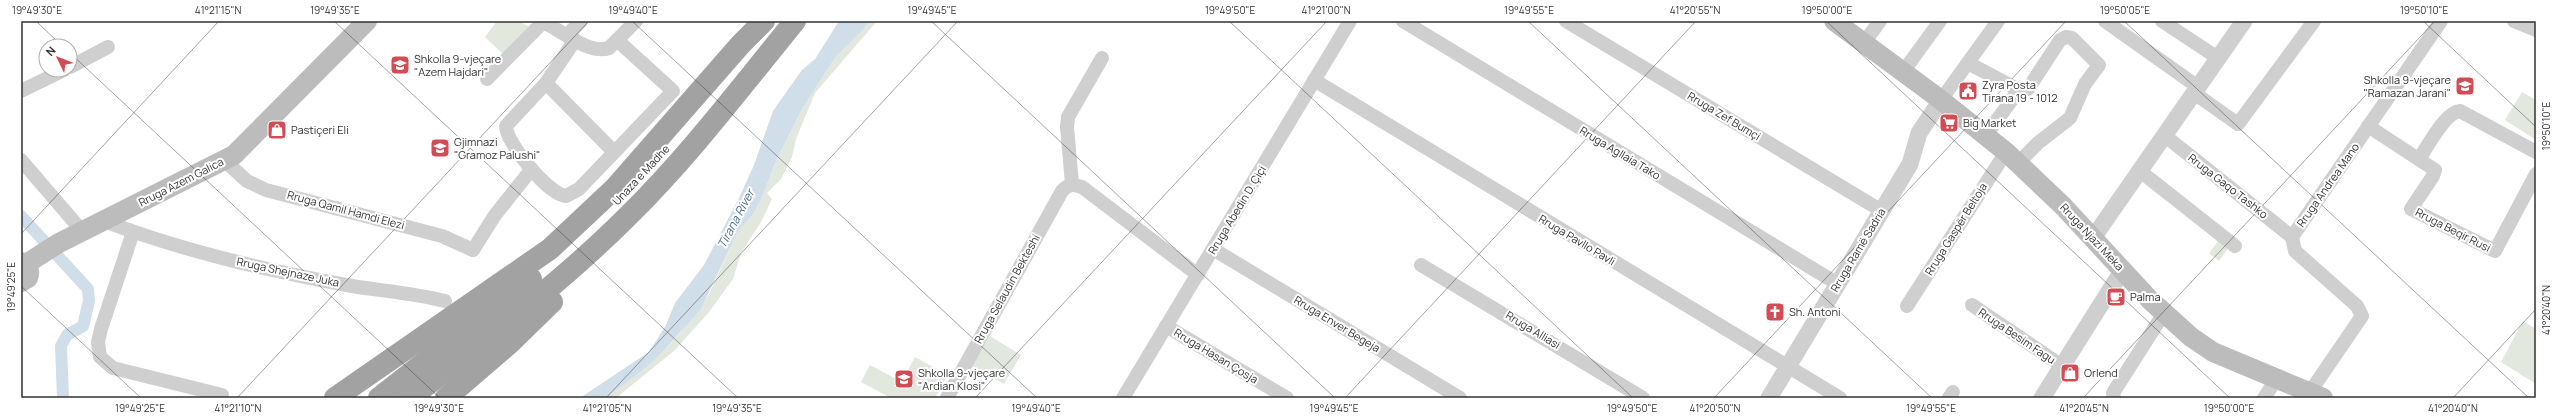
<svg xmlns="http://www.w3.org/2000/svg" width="2557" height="419" viewBox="0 0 2557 419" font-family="Manrope,sans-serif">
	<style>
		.green { fill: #e2e8dd }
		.water { fill: #cfdee8 }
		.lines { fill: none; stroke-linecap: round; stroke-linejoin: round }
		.canal { stroke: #cfdee8; stroke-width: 12 }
		.minor { stroke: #cfcfcf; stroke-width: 14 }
		.tertiary { stroke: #cfcfcf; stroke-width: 17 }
		.secondary { stroke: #bcbcbc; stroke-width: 20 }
		.trunk { stroke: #a2a2a2; stroke-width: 22 }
		.ticks { fill: none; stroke: #323232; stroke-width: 1; stroke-opacity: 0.45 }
		.labels { text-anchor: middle; stroke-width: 4; stroke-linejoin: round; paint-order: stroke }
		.poi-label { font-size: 11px; fill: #323232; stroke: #fff; text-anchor: start }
		.street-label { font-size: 11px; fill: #323232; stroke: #fff }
		.water-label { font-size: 12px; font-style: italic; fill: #49718b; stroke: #fff }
		.neatline { fill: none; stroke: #323232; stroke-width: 1.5 }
		.ticks-label { font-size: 10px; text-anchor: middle; fill: #323232 }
	</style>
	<rect width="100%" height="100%" fill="#fff"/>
	<g class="green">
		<polygon points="497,21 519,21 531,28 505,56 485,37"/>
		<polygon points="871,21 877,21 815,93 796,139 792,157 781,179 767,193 772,199 761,222 741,253 733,279 709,312 675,350 616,398 605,398 659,356 680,333 708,296 738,231 752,216 761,200 776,161 802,109 835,58"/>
		<polygon points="2522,92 2536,100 2536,140 2505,120"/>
		<polygon points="2219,240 2229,247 2219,261 2209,253"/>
		<polygon points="2523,321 2536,329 2536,384 2501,362"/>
		<polygon points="990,336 1021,355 1004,384 972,366"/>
		<polygon points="915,357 948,375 935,398 891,398 861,382 870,365 902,382"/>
	</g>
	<polygon class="water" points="839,21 871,21 835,58 802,109 776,161 761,200 752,216 738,231 701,309 659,356 639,373 605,398 580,398 649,352 666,325 675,303 704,265 739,198 754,165 773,111 802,70 815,59"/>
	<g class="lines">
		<polyline class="canal" points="21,216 88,289 89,301 83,326 67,335 61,346 63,398"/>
		<g class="minor">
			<path d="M541 21C560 29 588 55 609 48L636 21"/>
			<polyline points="1403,21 1838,284"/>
			<polyline points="1566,21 1882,211"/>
			<polyline points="2105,21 2198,87"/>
			<polyline points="2162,21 2218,58"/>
			<polyline points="2514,21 2536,30"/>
			<polyline points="568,34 581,21"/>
			<path d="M575 40 546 83 506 126C506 143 548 194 566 196L579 189 673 91 617 40"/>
			<polyline points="1863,44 1880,21"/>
			<polyline points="1968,63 2019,90"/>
			<polyline points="70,67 108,47"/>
			<polyline points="1903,72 1940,21"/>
			<polyline points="487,79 543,22"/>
			<polyline points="1314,80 1840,398"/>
			<polyline points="546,83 614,152"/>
			<polyline points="21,91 64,70"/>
			<polyline points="2194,93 2238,124 2314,21"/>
			<polyline points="1941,100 1998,21"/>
			<polyline points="2368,126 2435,170 2433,176 2411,209 2495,251 2536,174"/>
			<polyline points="1986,135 2019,90 2028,89 2060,40 2066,37 2072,38 2099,65 2085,84 2070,118 2038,143 2018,163"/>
			<polyline points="2164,135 2292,237"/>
			<path d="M2419 159C2428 146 2445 112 2460 111L2536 152"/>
			<polyline points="21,160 82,231"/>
			<polyline points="225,161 247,181 266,190 442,236 473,250 495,215 531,170"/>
			<polyline points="2140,171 2235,246"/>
			<polyline points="1072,184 1067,127 1068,117 1102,58"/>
			<path d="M104 221C183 251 268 271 352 286 383 291 414 293 445 301"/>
			<polyline points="133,232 101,329 98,342 100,357 113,368 222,395"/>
			<polyline points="1213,249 1460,398"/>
			<polyline points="1421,265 1643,398"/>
			<polyline points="1972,305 2062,366"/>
			<polyline points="1907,306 2006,152"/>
			<polyline points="1166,326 1287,398"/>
			<polyline points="2310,392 2362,316 2357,306 2295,251 2292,237 2441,21"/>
			<path d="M947 398 1062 191C1069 184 1072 184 1082 187L1198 275"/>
			<polyline points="1123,398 1350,21"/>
			<polyline points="1949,398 1953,392"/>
			<polyline points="2114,398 2113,393 2164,313"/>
			<polyline points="2264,398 2277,378"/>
		</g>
		<g class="tertiary">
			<polyline points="2093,238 2244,21"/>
			<polyline points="1769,398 1910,164 1919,133 1941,100"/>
			<polyline points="2042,398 2122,271"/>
		</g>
		<g class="secondary">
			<polyline points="1834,21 1941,100 2006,152 2063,206 2150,300 2191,337 2213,352 2323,398"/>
			<path d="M21 262C28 264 31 271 28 278L21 282"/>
			<polyline points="26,264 59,243 234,155 367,21"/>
		</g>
		<g class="trunk">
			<polyline points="335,398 550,249 615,188 741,44 764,21"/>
			<polyline points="379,398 531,279"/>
			<path d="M410 398C485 340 561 283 628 216 689 156 741 87 795 21"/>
			<polyline points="446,398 510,343 552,302"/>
		</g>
	</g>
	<path class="ticks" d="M36 21 62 46M334 21 738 398M632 21 1037 398M931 21 1335 398M1229 21 1633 398M1528 21 1932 398M1826 21 2230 398M2124 21 2529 398M2423 21 2536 127M70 53 440 398M21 234 219 21M21 286 141 398M237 398 589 21M606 398 958 21M975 398 1327 21M1345 398 1696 21M1714 398 2066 21M2083 398 2435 21M2453 398 2536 309"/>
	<defs>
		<symbol id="school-square" viewBox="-11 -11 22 22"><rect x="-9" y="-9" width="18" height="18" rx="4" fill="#d14c55" stroke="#fff"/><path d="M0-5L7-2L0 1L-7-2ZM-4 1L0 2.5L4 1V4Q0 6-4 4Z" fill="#fff"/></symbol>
		<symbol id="civic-square" viewBox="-11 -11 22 22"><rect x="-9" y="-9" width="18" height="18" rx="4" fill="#d14c55" stroke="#fff"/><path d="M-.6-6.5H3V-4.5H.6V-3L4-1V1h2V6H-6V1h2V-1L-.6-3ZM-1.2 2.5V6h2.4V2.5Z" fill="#fff"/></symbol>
		<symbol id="supermarket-square" viewBox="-11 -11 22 22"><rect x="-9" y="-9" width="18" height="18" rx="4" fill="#d14c55" stroke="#fff"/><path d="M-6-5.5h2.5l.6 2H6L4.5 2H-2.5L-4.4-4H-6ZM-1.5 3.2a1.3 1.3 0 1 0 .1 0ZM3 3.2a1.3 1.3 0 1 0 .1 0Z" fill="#fff"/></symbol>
		<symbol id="shop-square" viewBox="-11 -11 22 22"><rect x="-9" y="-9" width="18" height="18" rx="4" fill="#d14c55" stroke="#fff"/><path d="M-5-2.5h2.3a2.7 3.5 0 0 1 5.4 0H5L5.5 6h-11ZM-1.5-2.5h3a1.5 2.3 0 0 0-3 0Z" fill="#fff"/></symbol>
		<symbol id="cafe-square" viewBox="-11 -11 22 22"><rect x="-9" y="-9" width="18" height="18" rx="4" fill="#d14c55" stroke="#fff"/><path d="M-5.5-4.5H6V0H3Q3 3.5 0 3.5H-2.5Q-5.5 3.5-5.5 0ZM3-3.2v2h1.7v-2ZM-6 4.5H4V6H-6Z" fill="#fff"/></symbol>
		<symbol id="church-square" viewBox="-11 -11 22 22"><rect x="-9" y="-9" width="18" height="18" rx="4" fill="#d14c55" stroke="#fff"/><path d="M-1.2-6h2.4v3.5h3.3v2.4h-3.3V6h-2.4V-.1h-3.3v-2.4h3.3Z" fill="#fff"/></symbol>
	</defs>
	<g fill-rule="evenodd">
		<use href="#school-square" x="389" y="54" width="22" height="22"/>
		<use href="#school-square" x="2454" y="75" width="22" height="22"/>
		<use href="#civic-square" x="1957" y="80" width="22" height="22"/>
		<use href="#supermarket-square" x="1938" y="112" width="22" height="22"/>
		<use href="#shop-square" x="266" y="119" width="22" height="22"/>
		<use href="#school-square" x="429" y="137" width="22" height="22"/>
		<use href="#cafe-square" x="2105" y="286" width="22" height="22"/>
		<use href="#church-square" x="1764" y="301" width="22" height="22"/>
		<use href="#shop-square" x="2059" y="362" width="22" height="22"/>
		<use href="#school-square" x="893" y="368" width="22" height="22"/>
	</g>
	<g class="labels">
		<g class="poi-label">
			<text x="414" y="63">Shkolla 9-vjeçare<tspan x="414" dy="13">"Azem Hajdari"</tspan></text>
			<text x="2451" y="84" text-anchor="end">Shkolla 9-vjeçare<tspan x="2451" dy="13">"Ramazan Jarani"</tspan></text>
			<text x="1982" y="89">Zyra Posta<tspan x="1982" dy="13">Tirana 19 - 1012</tspan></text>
			<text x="1963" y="127">Big Market</text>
			<text x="291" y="134">Pastiçeri Eli</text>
			<text x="454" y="146">Gjimnazi<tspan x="454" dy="13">"Gramoz Palushi"</tspan></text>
			<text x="2130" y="301">Palma</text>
			<text x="1789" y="316">Sh. Antoni</text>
			<text x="918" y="377">Shkolla 9-vjeçare<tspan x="918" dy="13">"Ardian Klosi"</tspan></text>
			<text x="2084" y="377">Orlend</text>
		</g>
		<g class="street-label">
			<text transform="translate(1724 116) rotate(31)" y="4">Rruga Zef Bumçi</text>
			<text transform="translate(1620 153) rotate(31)" y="4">Rruga Agllaia Tako</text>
			<text transform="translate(641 175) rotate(-47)" y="4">Unaza e Madhe</text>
			<text transform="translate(181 182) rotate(-27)" y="4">Rruga Azem Galica</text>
			<text transform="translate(2328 185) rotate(-55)" y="4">Rruga Andrea Mano</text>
			<text transform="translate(2228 186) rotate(38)" y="4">Rruga Gaqo Tashko</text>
			<text transform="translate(346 210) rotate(15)" y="4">Rruga Qamil Hamdi Elezi</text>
			<text transform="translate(1237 210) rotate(-59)" y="4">Rruga Abedin D. Çiçi</text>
			<text transform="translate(1956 229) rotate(-58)" y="4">Rruga Gaspër Beltoja</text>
			<text transform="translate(2453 230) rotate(27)" y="4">Rruga Beqir Rusi</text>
			<text transform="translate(2092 237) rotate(47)" y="4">Rruga Njazi Meka</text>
			<text transform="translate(1577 240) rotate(31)" y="4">Rruga Pavllo Pavli</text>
			<text transform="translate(1858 250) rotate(-59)" y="4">Rruga Ramë Sadria</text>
			<text transform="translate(288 272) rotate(12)" y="4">Rruga Shejnaze Juka</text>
			<text transform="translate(1007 289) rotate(-61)" y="4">Rruga Selaudin Bekteshi</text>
			<text transform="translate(1337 324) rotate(31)" y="4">Rruga Enver Begeja</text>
			<text transform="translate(1533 330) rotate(31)" y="4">Rruga Alliasi</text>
			<text transform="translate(2017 336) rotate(34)" y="4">Rruga Besim Fagu</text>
			<text transform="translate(1216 356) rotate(31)" y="4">Rruga Hasan Çosja</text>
		</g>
		<g class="water-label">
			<text transform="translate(736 219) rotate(-62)" y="4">Tirana River</text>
		</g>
	</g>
	<rect width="2557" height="419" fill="none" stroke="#ffffff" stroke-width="44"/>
	<g transform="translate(58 58) rotate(313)"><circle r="19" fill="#ffffff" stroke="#adadad"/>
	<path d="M0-3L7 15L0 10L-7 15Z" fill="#d14c55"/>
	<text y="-6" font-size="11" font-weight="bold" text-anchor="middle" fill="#323232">N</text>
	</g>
	<rect x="22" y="22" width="2513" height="375" class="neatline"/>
	<g class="ticks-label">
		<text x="37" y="14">19°49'30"E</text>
		<text x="218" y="14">41°21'15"N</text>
		<text x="335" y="14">19°49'35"E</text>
		<text x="633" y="14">19°49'40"E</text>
		<text x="932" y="14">19°49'45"E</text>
		<text x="1230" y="14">19°49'50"E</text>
		<text x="1326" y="14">41°21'00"N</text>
		<text x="1529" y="14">19°49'55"E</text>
		<text x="1695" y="14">41°20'55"N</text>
		<text x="1827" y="14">19°50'00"E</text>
		<text x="2125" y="14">19°50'05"E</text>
		<text x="2424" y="14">19°50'10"E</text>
		<text transform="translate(2546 126) rotate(-90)" y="4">19°50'10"E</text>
		<text transform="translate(11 287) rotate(-90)" y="4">19°49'25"E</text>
		<text transform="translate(2546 310) rotate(-90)" y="4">41°20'40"N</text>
		<text x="140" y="412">19°49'25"E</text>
		<text x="238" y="412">41°21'10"N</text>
		<text x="439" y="412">19°49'30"E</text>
		<text x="607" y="412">41°21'05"N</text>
		<text x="737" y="412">19°49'35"E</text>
		<text x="1036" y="412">19°49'40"E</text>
		<text x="1334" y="412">19°49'45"E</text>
		<text x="1632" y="412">19°49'50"E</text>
		<text x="1715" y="412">41°20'50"N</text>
		<text x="1931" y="412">19°49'55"E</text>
		<text x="2084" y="412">41°20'45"N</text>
		<text x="2229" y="412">19°50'00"E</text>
		<text x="2453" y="412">41°20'40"N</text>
	</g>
</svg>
